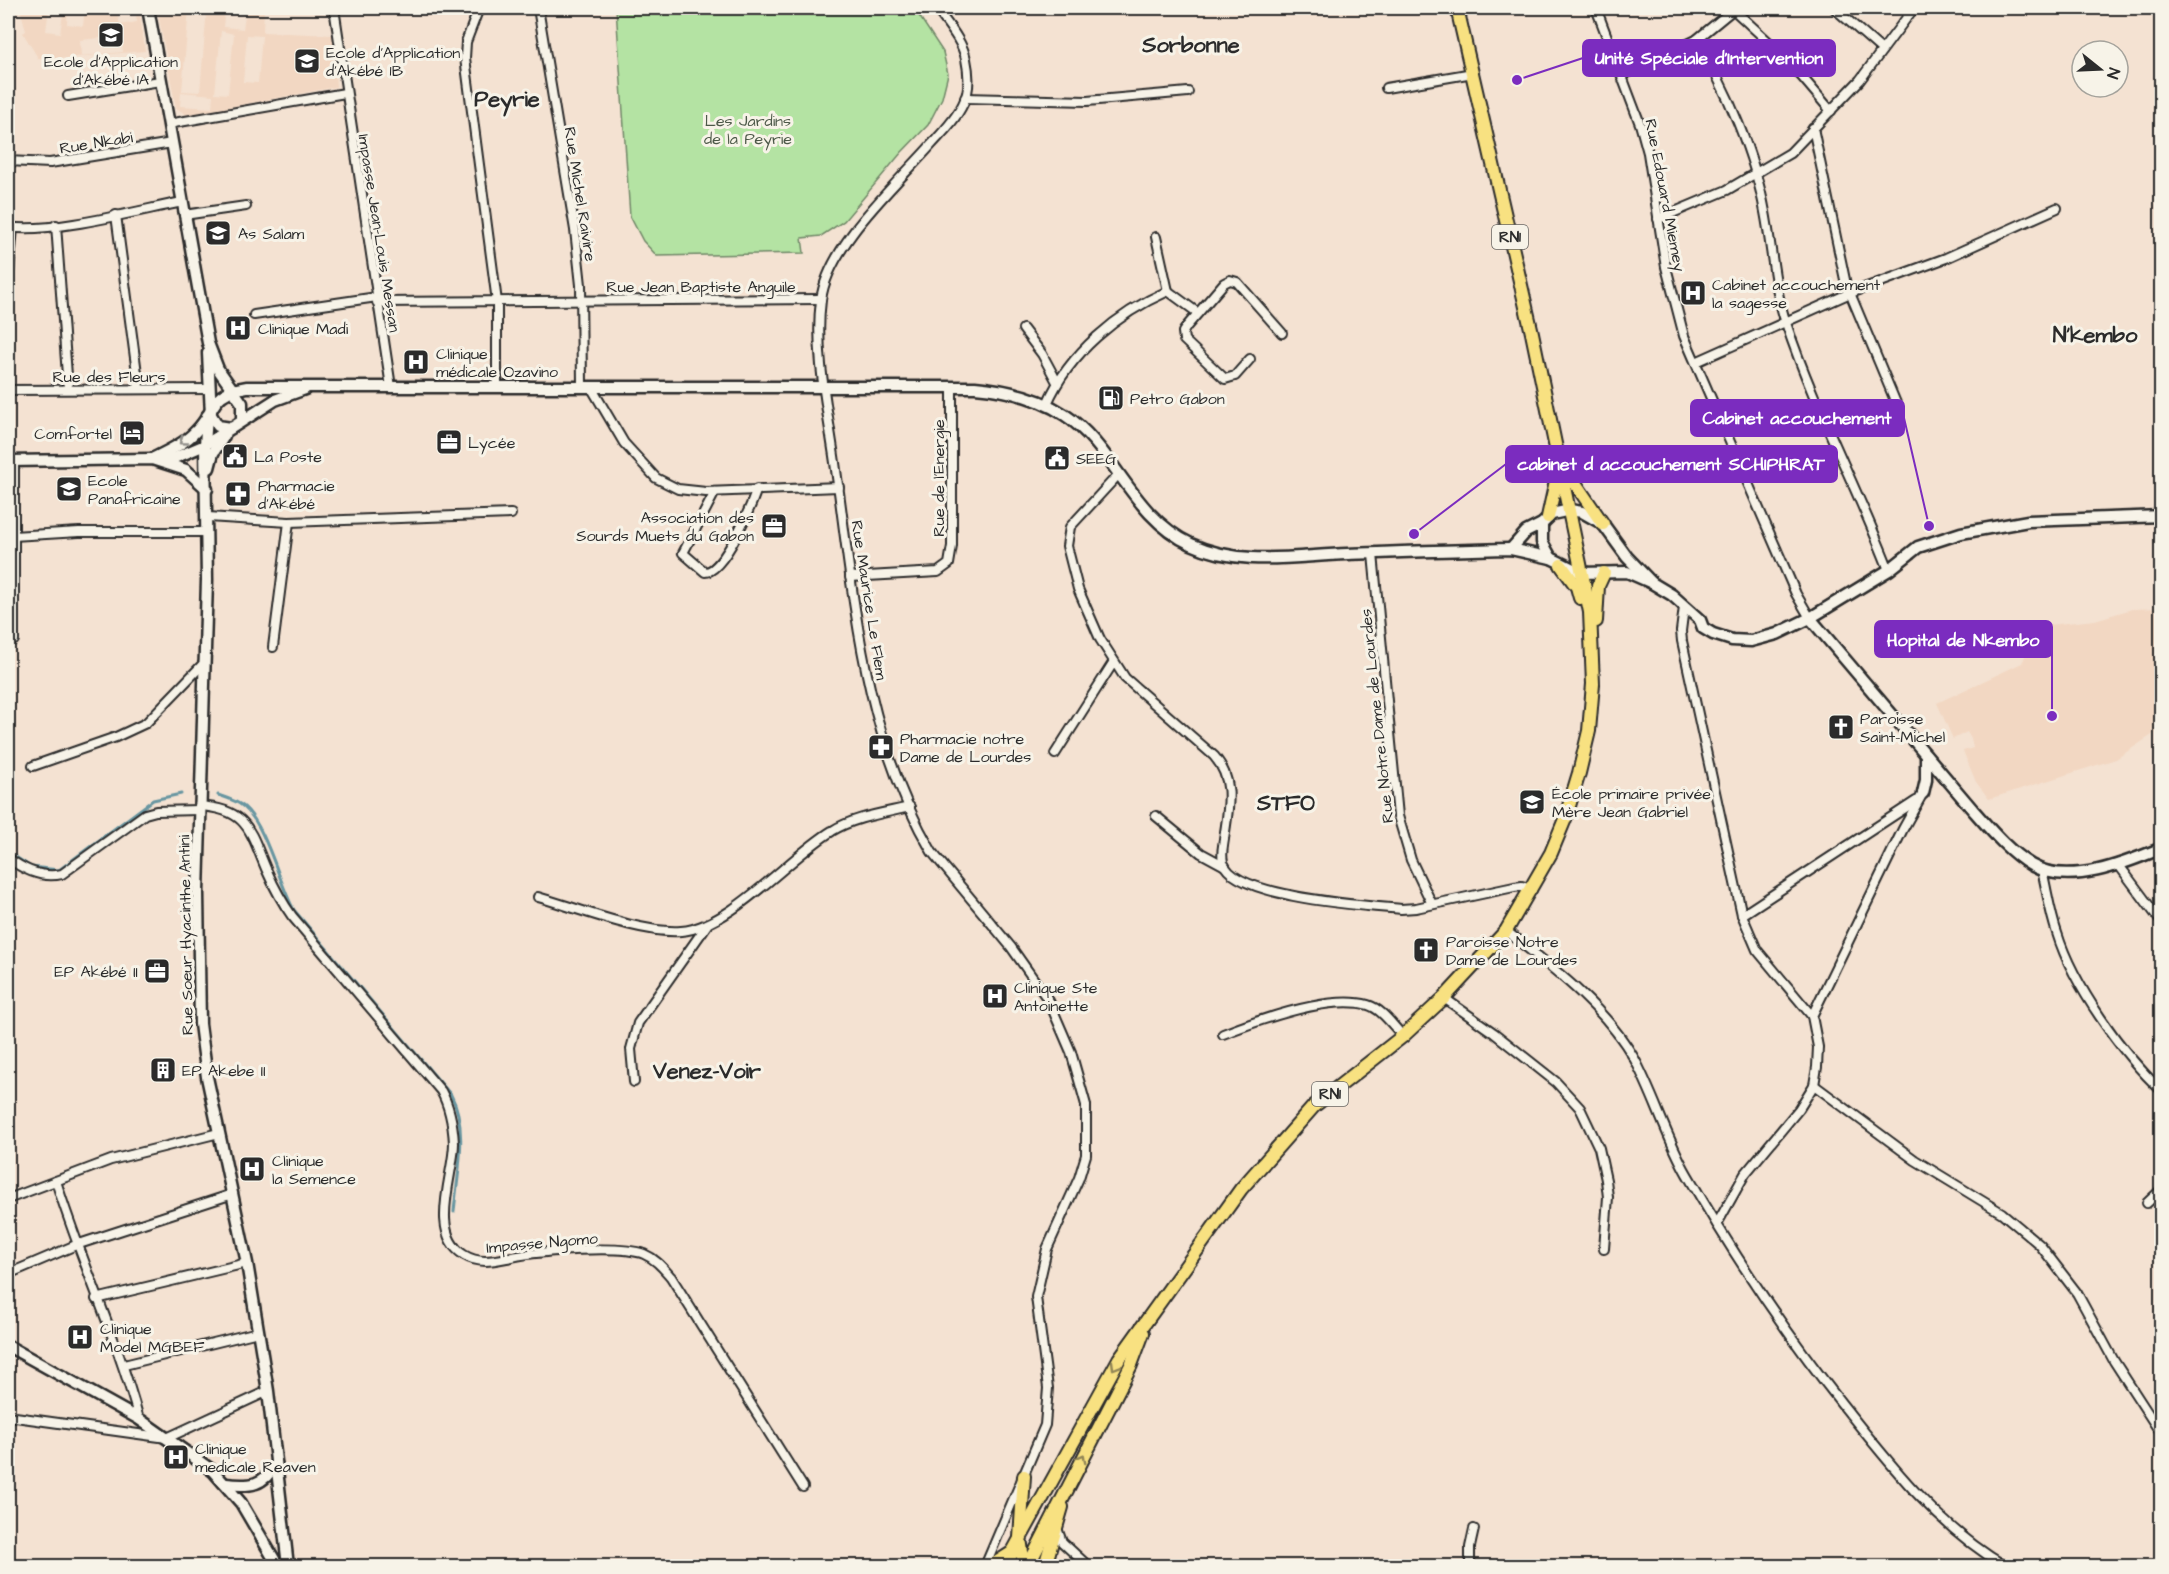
<svg xmlns="http://www.w3.org/2000/svg" width="2169" height="1574" viewBox="0 0 2169 1574" font-family="'Architects Daughter',sans-serif">
	<style>
		.built { fill: #f2d7c2; fill-rule: evenodd }
		.green { fill: #b4e3a3; stroke: #708767; stroke-width: 1.5 }
		.lines { fill: none; stroke-linecap: round; stroke-linejoin: round }
		.stream { stroke: #6896a1; stroke-width: 3 }
		.street-casing { stroke: #2b2b2b; stroke-width: 12 }
		.secondary-casing { stroke: #2b2b2b; stroke-width: 15 }
		.primary-casing { stroke: #2b2b2b; stroke-width: 16 }
		.street { stroke: #f7f3e8; stroke-width: 8 }
		.secondary { stroke: #f7f3e8; stroke-width: 10 }
		.primary { stroke: #f8e181; stroke-width: 12 }
		.oneway { stroke: #918f8a }
		.oneway2 { stroke: #928656 }
		.labels { text-anchor: middle; stroke-width: 6; stroke-linejoin: round; paint-order: stroke }
		.shield { fill: #f7f3e8; stroke: #686764; stroke-width: 1.5 }
		.shield-label { font-size: 15px; font-weight: bold; fill: #2b2b2b }
		.poi-label { font-size: 16px; fill: #2b2b2b; stroke: #f7f3e8; text-anchor: start }
		.park-label { font-size: 16px; fill: #4d5949; stroke: #f7f3e8 }
		.street-label { font-size: 16px; fill: #2b2b2b; stroke: #f7f3e8 }
		.district-label { font-size: 22px; font-weight: bold; fill: #2b2b2b; stroke: #f7f3e8 }
		.leader { fill: none; stroke: #7b2cbf; stroke-width: 2 }
		.callout-dot { fill: #7b2cbf; stroke: #f7f3e8; stroke-width: 2 }
		.callout { fill: #7b2cbf; stroke: #7b2cbf; stroke-width: 2 }
		.callout-label { font-size: 18px; text-anchor: middle; font-weight: bold; fill: #fff }
	</style>
	<rect width="100%" height="100%" fill="#f4e2d2"/>
	<filter id="ink" filterUnits="userSpaceOnUse"><feTurbulence type="fractalNoise" baseFrequency=".0167" numOctaves="2"/><feDisplacementMap in="SourceGraphic" scale="12" xChannelSelector="R" yChannelSelector="G"/><feConvolveMatrix kernelMatrix="1 2 1 2 8 2 1 2 1" color-interpolation-filters="sRGB"/></filter>
	<g filter="url(#ink)">
		<g class="built">
			<path d="M20 8H49L46 31 60 33 64 8H68L67 24 83 26 85 8H116L120 25 137 22 135 8H139L145 51 42 60 38 58 23 33 26 31ZM121 36 123 52 81 56 80 40Z"/>
			<path d="M157 8H189L182 91 200 92 207 8H225L223 27 243 29 246 8 248 11 262 12 264 8 263 32 333 35 336 87 187 115 176 108ZM221 31 234 34 228 94 215 93ZM247 35 262 36 258 83 243 82ZM181 92 213 95 212 108 180 106Z"/>
			<polygon points="2161,608 2161,729 2116,759 1989,799 1976,782 1963,751 1973,748 1971,739 1967,732 1953,739 1937,703 2022,663 2039,626 2095,620 2132,609"/>
		</g>
		<polygon class="green" points="616,8 914,8 943,52 948,74 942,98 928,125 901,153 844,221 821,236 802,238 804,253 657,256 643,241 630,216"/>
		<g class="lines">
			<g class="stream">
				<path d="M218 795C227 798 237 801 244 807 266 826 279 883 294 910L451 1095C469 1128 457 1176 454 1212"/>
				<polyline points="8,852 31,867 59,870 153,800 181,794"/>
			</g>
			<defs>
				<g id="street">
					<polyline points="334,8 391,387"/>
					<polyline points="479,8 466,42 465,58 497,302 497,387"/>
					<polyline points="538,8 575,230 581,285 582,386"/>
					<path d="M936 8C947 24 962 40 966 59 969 73 970 91 963 104 956 119 943 132 932 144 896 185 828 245 821 300 814 353 829 417 836 470 854 599 864 737 932 852L1011 947 1049 1001 1071 1052 1086 1105V1155L1079 1178 1047 1249 1036 1297 1048 1388 1045 1425 985 1566"/>
					<polyline points="1596,8 1640,124 1648,153 1666,267 1684,336 1796,594 1810,618"/>
					<polyline points="1834,8 1882,50"/>
					<polyline points="1734,10 1786,58 1831,111"/>
					<path d="M1696 40C1726 86 1755 157 1765 212 1772 248 1774 288 1786 323 1814 407 1857 487 1889 570"/>
					<polyline points="1623,75 1696,40 1735,8"/>
					<polyline points="1386,88 1473,73"/>
					<polyline points="68,96 160,81"/>
					<polyline points="965,98 1087,101 1188,92"/>
					<polyline points="168,124 345,93"/>
					<polyline points="1813,128 1848,294"/>
					<polyline points="8,161 50,163 172,143"/>
					<polyline points="116,215 139,388"/>
					<polyline points="184,215 246,206"/>
					<polyline points="1658,219 1727,190 1790,153 1860,80 1914,8"/>
					<polyline points="56,225 68,389"/>
					<path d="M8 227C51 234 136 211 182 202"/>
					<polyline points="1156,237 1168,291"/>
					<polyline points="8,284 13,228"/>
					<polyline points="1168,291 1198,313"/>
					<polyline points="1850,293 1896,403"/>
					<polyline points="377,302 821,299"/>
					<polyline points="254,315 377,297"/>
					<polyline points="1023,329 1042,354 1057,382"/>
					<polyline points="1250,359 1235,376 1225,379 1184,340 1183,332 1187,326 1224,283 1230,280 1237,282 1282,333"/>
					<polyline points="1696,362 1848,294 1946,258 2057,208"/>
					<polyline points="591,387 624,443 656,478 678,489 706,492 839,487"/>
					<polyline points="8,390 210,389"/>
					<path d="M1047 404C1069 353 1118 313 1168 291"/>
					<polyline points="14,461 14,640"/>
					<path d="M1118 475 1070 527 1067 546 1078 589 1100 639 1125 678 1214 756C1236 781 1228 809 1224 839 1223 846 1221 854 1223 862 1233 898 1369 906 1401 909L1416 908 1514 887 1522 886 1532 890"/>
					<path d="M715 492 683 553 705 572C724 572 751 506 757 489"/>
					<polyline points="208,517 289,522 511,514"/>
					<polyline points="13,536 79,532 207,532"/>
					<polyline points="1373,554 1398,816 1411,860 1432,904"/>
					<polyline points="850,577 938,572 949,564 952,546 952,386"/>
					<polyline points="1684,607 1681,631 1682,641 1742,915 1757,950 1812,1016 1818,1047 1817,1067 1814,1085 1799,1109 1745,1174 1717,1224"/>
					<polyline points="273,647 289,522"/>
					<polyline points="1055,754 1113,663"/>
					<polyline points="33,766 116,737 146,723 204,663"/>
					<path d="M199 806C249 809 250 832 267 871 274 887 282 902 292 916L441 1091C450 1107 453 1125 454 1143 454 1175 428 1233 464 1255 480 1265 496 1260 512 1257 540 1251 620 1245 644 1254 656 1259 663 1268 671 1277L803 1487"/>
					<polyline points="1156,816 1201,853 1225,866"/>
					<path d="M8 858C24 870 42 879 62 874L145 814 156 811 199 810"/>
					<polyline points="2118,864 2162,923"/>
					<path d="M2042 870C2047 891 2050 913 2057 933 2073 985 2122 1054 2162 1091"/>
					<path d="M538 897C577 908 642 934 681 931 731 927 789 857 832 831 854 817 885 813 910 807"/>
					<polyline points="1742,915 1916,801"/>
					<path d="M1506 931C1552 967 1604 1006 1634 1058 1654 1095 1666 1137 1687 1174 1733 1254 1785 1332 1842 1404 1890 1464 1938 1527 2005 1566"/>
					<polyline points="1444,998 1494,1033 1556,1082 1580,1108 1599,1148 1606,1180 1608,1197 1604,1249"/>
					<polyline points="1812,1016 1903,829 1923,793"/>
					<path d="M1223 1034C1259 1020 1330 994 1368 1005 1382 1009 1393 1026 1403 1036"/>
					<polyline points="634,1082 631,1049 638,1023 707,925"/>
					<polyline points="1814,1085 1915,1160 2002,1213 2040,1245 2077,1293 2114,1361 2162,1435"/>
					<path d="M56 1181C81 1261 117 1338 139 1419"/>
					<polyline points="8,1199 111,1160 219,1133"/>
					<polyline points="2147,1203 2162,1189"/>
					<polyline points="8,1274 76,1245 233,1194"/>
					<polyline points="96,1299 247,1263"/>
					<polyline points="124,1365 258,1332"/>
					<polyline points="8,1416 167,1438 268,1391"/>
					<polyline points="1057,1528 1062,1542 1088,1566"/>
					<polyline points="1470,1566 1470,1547 1474,1529"/>
				</g>
				<g id="secondary">
					<polyline points="148,8 208,343 218,369 242,403 242,420"/>
					<polyline points="208,353 211,415 218,426 231,428"/>
					<polyline points="207,416 205,445 207,580 198,893 200,1024 207,1077 247,1263 268,1391 288,1566"/>
					<path d="M152 459C168 451 184 444 196 431 218 409 208 393 247 387H975C1008 390 1038 397 1065 415 1115 448 1131 516 1191 544 1241 567 1295 556 1347 554 1402 552 1456 550 1511 549L1551 558 1581 573 1627 572 1652 583"/>
					<polyline points="8,461 152,459 186,470 207,489"/>
					<polyline points="165,462 205,445 275,400 305,389"/>
					<polyline points="209,468 213,453 224,436"/>
					<polyline points="1542,524 1542,542 1551,558"/>
					<polyline points="1511,549 1526,532 1542,524 1552,514 1570,510 1582,512 1603,524 1627,557 1652,583 1672,595 1700,620 1703,628 1713,634 1732,640 1751,641 1777,634 1810,618 1889,570 1918,547 1961,533 2028,521 2162,516"/>
					<path d="M1810 618 1973 810C1990 829 2008 851 2031 865 2068 887 2126 863 2162 848"/>
					<polyline points="1923,793 1926,780 1926,755"/>
					<polyline points="8,1346 139,1419 213,1471 241,1503 278,1566"/>
					<path d="M226 1484C250 1487 264 1486 276 1463"/>
				</g>
				<g id="primary">
					<polyline points="1560,469 1575,483 1603,524"/>
					<polyline points="1548,517 1558,472"/>
					<polyline points="1561,565 1577,587 1580,598"/>
					<polyline points="1596,621 1598,586 1604,573"/>
					<polyline points="1024,1476 1020,1538 1024,1566"/>
					<polyline points="991,1566 1013,1552"/>
					<polyline points="1005,1566 1119,1359 1241,1189 1314,1106 1403,1036 1444,998 1506,931 1551,853 1565,819 1579,773 1589,731 1593,684 1590,612 1532,333 1457,8"/>
					<polyline points="1028,1566 1131,1365 1143,1333"/>
					<polyline points="1045,1566 1062,1507"/>
				</g>
			</defs>
			<use href="#street" class="street-casing"/>
			<use href="#secondary" class="secondary-casing"/>
			<use href="#primary" class="primary-casing"/>
			<use href="#street" class="street"/>
			<use href="#secondary" class="secondary"/>
			<use href="#primary" class="primary"/>
		</g>
		<defs><path id="oneway-chevron" d="M-2-3.5L2.5 0L-2 3.5" fill="none" stroke-width="1.6" stroke-linecap="round" stroke-linejoin="round" transform="scale(1.5)"/></defs>
		<use class="oneway" href="#oneway-chevron" transform="translate(183 441) rotate(144)"/>
		<g class="oneway2">
			<use href="#oneway-chevron" transform="translate(1115 1366) rotate(120)"/>
			<use href="#oneway-chevron" transform="translate(1082 1458) rotate(-62)"/>
		</g>
	</g>
	<defs>
		<symbol id="school-square" viewBox="-11 -11 22 22"><rect x="-9" y="-9" width="18" height="18" rx="4" fill="#2b2b2b" stroke="#f7f3e8"/><path d="M0-5L7-2L0 1L-7-2ZM-4 1L0 2.5L4 1V4Q0 6-4 4Z" fill="#fff"/></symbol>
		<symbol id="hospital-square" viewBox="-11 -11 22 22"><rect x="-9" y="-9" width="18" height="18" rx="4" fill="#2b2b2b" stroke="#f7f3e8"/><path d="M-5-5h3v3.5h4V-5h3V5h-3V1.5h-4V5h-3Z" fill="#fff"/></symbol>
		<symbol id="fuel-square" viewBox="-11 -11 22 22"><rect x="-9" y="-9" width="18" height="18" rx="4" fill="#2b2b2b" stroke="#f7f3e8"/><path d="M-5.5-6h7V0h2V4h1.3V-2.5L3-4.5l.8-.8L6-3V5H2.5V1h-1V6h-7ZM-4.2-4.7v3.2H.2V-4.7Z" fill="#fff"/></symbol>
		<symbol id="hotel-square" viewBox="-11 -11 22 22"><rect x="-9" y="-9" width="18" height="18" rx="4" fill="#2b2b2b" stroke="#f7f3e8"/><path d="M-6-4.5h1.5V1H6V5H4.5V3h-9V5H-6ZM-4 0a1.8 1.8 0 1 1 3.6 0ZM.5 0V-2.5h3Q6-2.5 6 0Z" fill="#fff"/></symbol>
		<symbol id="office-square" viewBox="-11 -11 22 22"><rect x="-9" y="-9" width="18" height="18" rx="4" fill="#2b2b2b" stroke="#f7f3e8"/><path d="M-6-3h4V-5.5h4V-3h4V5H-6ZM-1-4.5V-3h2v-1.5ZM-6 0V1H6V0Z" fill="#fff"/></symbol>
		<symbol id="civic-square" viewBox="-11 -11 22 22"><rect x="-9" y="-9" width="18" height="18" rx="4" fill="#2b2b2b" stroke="#f7f3e8"/><path d="M-.6-6.5H3V-4.5H.6V-3L4-1V1h2V6H-6V1h2V-1L-.6-3ZM-1.2 2.5V6h2.4V2.5Z" fill="#fff"/></symbol>
		<symbol id="pharmacy-square" viewBox="-11 -11 22 22"><rect x="-9" y="-9" width="18" height="18" rx="4" fill="#2b2b2b" stroke="#f7f3e8"/><path d="M-2-6h4v4h4v4h-4v4h-4v-4h-4v-4h4Z" fill="#fff"/></symbol>
		<symbol id="church-square" viewBox="-11 -11 22 22"><rect x="-9" y="-9" width="18" height="18" rx="4" fill="#2b2b2b" stroke="#f7f3e8"/><path d="M-1.2-6h2.4v3.5h3.3v2.4h-3.3V6h-2.4V-.1h-3.3v-2.4h3.3Z" fill="#fff"/></symbol>
		<symbol id="building-square" viewBox="-11 -11 22 22"><rect x="-9" y="-9" width="18" height="18" rx="4" fill="#2b2b2b" stroke="#f7f3e8"/><path d="M-4-6H4V6H1V3H-1V6H-4ZM-2.5-4.3h1.7v1.8h-1.7ZM.8-4.3h1.7v1.8H.8ZM-2.5-1h1.7V.8h-1.7ZM.8-1h1.7V.8H.8Z" fill="#fff"/></symbol>
	</defs>
	<g fill-rule="evenodd">
		<use href="#school-square" x="96" y="20" width="30" height="30"/>
		<use href="#school-square" x="292" y="46" width="30" height="30"/>
		<use href="#school-square" x="203" y="218" width="30" height="30"/>
		<use href="#hospital-square" x="1678" y="278" width="30" height="30"/>
		<use href="#hospital-square" x="223" y="313" width="30" height="30"/>
		<use href="#hospital-square" x="401" y="347" width="30" height="30"/>
		<use href="#fuel-square" x="1096" y="383" width="30" height="30"/>
		<use href="#hotel-square" x="117" y="418" width="30" height="30"/>
		<use href="#office-square" x="434" y="427" width="30" height="30"/>
		<use href="#civic-square" x="220" y="441" width="30" height="30"/>
		<use href="#civic-square" x="1042" y="443" width="30" height="30"/>
		<use href="#school-square" x="54" y="474" width="30" height="30"/>
		<use href="#pharmacy-square" x="223" y="479" width="30" height="30"/>
		<use href="#office-square" x="759" y="511" width="30" height="30"/>
		<use href="#church-square" x="1826" y="712" width="30" height="30"/>
		<use href="#pharmacy-square" x="866" y="732" width="30" height="30"/>
		<use href="#school-square" x="1517" y="787" width="30" height="30"/>
		<use href="#church-square" x="1411" y="935" width="30" height="30"/>
		<use href="#office-square" x="142" y="956" width="30" height="30"/>
		<use href="#hospital-square" x="980" y="981" width="30" height="30"/>
		<use href="#building-square" x="148" y="1055" width="30" height="30"/>
		<use href="#hospital-square" x="237" y="1154" width="30" height="30"/>
		<use href="#hospital-square" x="65" y="1322" width="30" height="30"/>
		<use href="#hospital-square" x="161" y="1442" width="30" height="30"/>
	</g>
	<g class="labels">
		<g class="shield">
			<rect x="1492" y="225" width="36" height="24" rx="4.5"/>
			<rect x="1312" y="1082" width="36" height="24" rx="4.5"/>
		</g>
		<g class="shield-label">
			<text x="1510" y="242">RN1</text>
			<text x="1330" y="1099">RN1</text>
		</g>
		<g class="poi-label">
			<text x="326" y="58">Ecole d'Application<tspan x="326" dy="18">d'Akébé 1B</tspan></text>
			<text x="111" y="67" text-anchor="middle">Ecole d'Application<tspan x="111" dy="18">d'Akébé 1A</tspan></text>
			<text x="238" y="239">As Salam</text>
			<text x="1712" y="290">Cabinet accouchement<tspan x="1712" dy="18">la sagesse</tspan></text>
			<text x="258" y="334">Clinique Madi</text>
			<text x="436" y="359">Clinique<tspan x="436" dy="18">médicale Ozavino</tspan></text>
			<text x="1130" y="404">Petro Gabon</text>
			<text x="112" y="439" text-anchor="end">Comfortel</text>
			<text x="468" y="448">Lycée</text>
			<text x="254" y="462">La Poste</text>
			<text x="1076" y="464">SEEG</text>
			<text x="88" y="486">Ecole<tspan x="88" dy="18">Panafricaine</tspan></text>
			<text x="258" y="491">Pharmacie<tspan x="258" dy="18">d’Akébé</tspan></text>
			<text x="754" y="523" text-anchor="end">Association des<tspan x="754" dy="18">Sourds Muets du Gabon</tspan></text>
			<text x="1860" y="724">Paroisse<tspan x="1860" dy="18">Saint-Michel</tspan></text>
			<text x="900" y="744">Pharmacie notre<tspan x="900" dy="18">Dame de Lourdes</tspan></text>
			<text x="1552" y="799">École primaire privée<tspan x="1552" dy="18">Mère Jean Gabriel</tspan></text>
			<text x="1446" y="947">Paroisse Notre<tspan x="1446" dy="18">Dame de Lourdes</tspan></text>
			<text x="138" y="977" text-anchor="end">EP Akébé II</text>
			<text x="1014" y="993">Clinique Ste<tspan x="1014" dy="18">Antoinette</tspan></text>
			<text x="182" y="1076">EP Akebe II</text>
			<text x="272" y="1166">Clinique<tspan x="272" dy="18">la Semence</tspan></text>
			<text x="100" y="1334">Clinique<tspan x="100" dy="18">Model MGBEF</tspan></text>
			<text x="195" y="1454">Clinique<tspan x="195" dy="18">medicale Reaven</tspan></text>
		</g>
		<g class="park-label">
			<text x="748" y="126">Les Jardins<tspan x="748" dy="18">de la Peyrie</tspan></text>
		</g>
		<g class="street-label">
			<text transform="translate(96 142) rotate(-9)" y="6">Rue Nkabi</text>
			<text transform="translate(581 194) rotate(81)" y="6">Rue Michel Raivire</text>
			<text transform="translate(1666 195) rotate(79)" y="6">Rue Edouard Miemey</text>
			<text transform="translate(380 233) rotate(81)" y="6">Impasse Jean-Louis Messan</text>
			<text x="701" y="292">Rue Jean Baptiste Anguile</text>
			<text x="109" y="382">Rue des Fleurs</text>
			<text transform="translate(938 478) rotate(-90)" y="6">Rue de l'Energie</text>
			<text transform="translate(870 600) rotate(81)" y="6">Rue Maurice Le Flem</text>
			<text transform="translate(1376 716) rotate(-96)" y="6">Rue Notre Dame de Lourdes</text>
			<text transform="translate(185 935) rotate(-91)" y="6">Rue Soeur Hyacinthe Antini</text>
			<text transform="translate(542 1242) rotate(-5)" y="6">Impasse Ngomo</text>
		</g>
		<g class="district-label">
			<text x="1191" y="52">Sorbonne</text>
			<text x="507" y="106">Peyrie</text>
			<text x="2095" y="342">N'kembo</text>
			<text x="1286" y="810">STFO</text>
			<text x="707" y="1078">Venez-Voir</text>
		</g>
	</g>
	<path class="leader" d="M1517 80L1583 58M1929 526L1904 418M1414 534L1506 464M2052 716L2052 639"/>
	<g class="callout-dot">
		<circle cx="1517" cy="80" r="6"/>
		<circle cx="1929" cy="526" r="6"/>
		<circle cx="1414" cy="534" r="6"/>
		<circle cx="2052" cy="716" r="6"/>
	</g>
	<g class="callout">
		<rect x="1583" y="40" width="252" height="36" rx="6"/>
		<rect x="1691" y="400" width="213" height="36" rx="6"/>
		<rect x="1506" y="446" width="331" height="36" rx="6"/>
		<rect x="1875" y="621" width="177" height="36" rx="6"/>
	</g>
	<g class="callout-label">
		<text x="1709" y="64">Unité Spéciale d'Intervention</text>
		<text x="1797" y="424">Cabinet accouchement</text>
		<text x="1671" y="470">cabinet d accouchement SCHIPHRAT</text>
		<text x="1963" y="646">Hopital de Nkembo</text>
	</g>
	<rect width="2169" height="1574" fill="none" stroke="#f7f3e8" stroke-width="30"/>
	<rect x="15" y="15" width="2139" height="1544" fill="none" stroke="#2b2b2b" stroke-width="2" filter="url(#ink)"/>
	<g transform="translate(2100 69) rotate(108)"><circle r="28" fill="#f7f3e8" stroke="#a5a39c" stroke-width="1.5"/>
	<path d="M0-4.5L10 22L0 15L-10 22Z" fill="#2b2b2b"/>
	<text y="-9" font-size="16" font-weight="bold" text-anchor="middle" fill="#2b2b2b">N</text>
	</g>
</svg>
